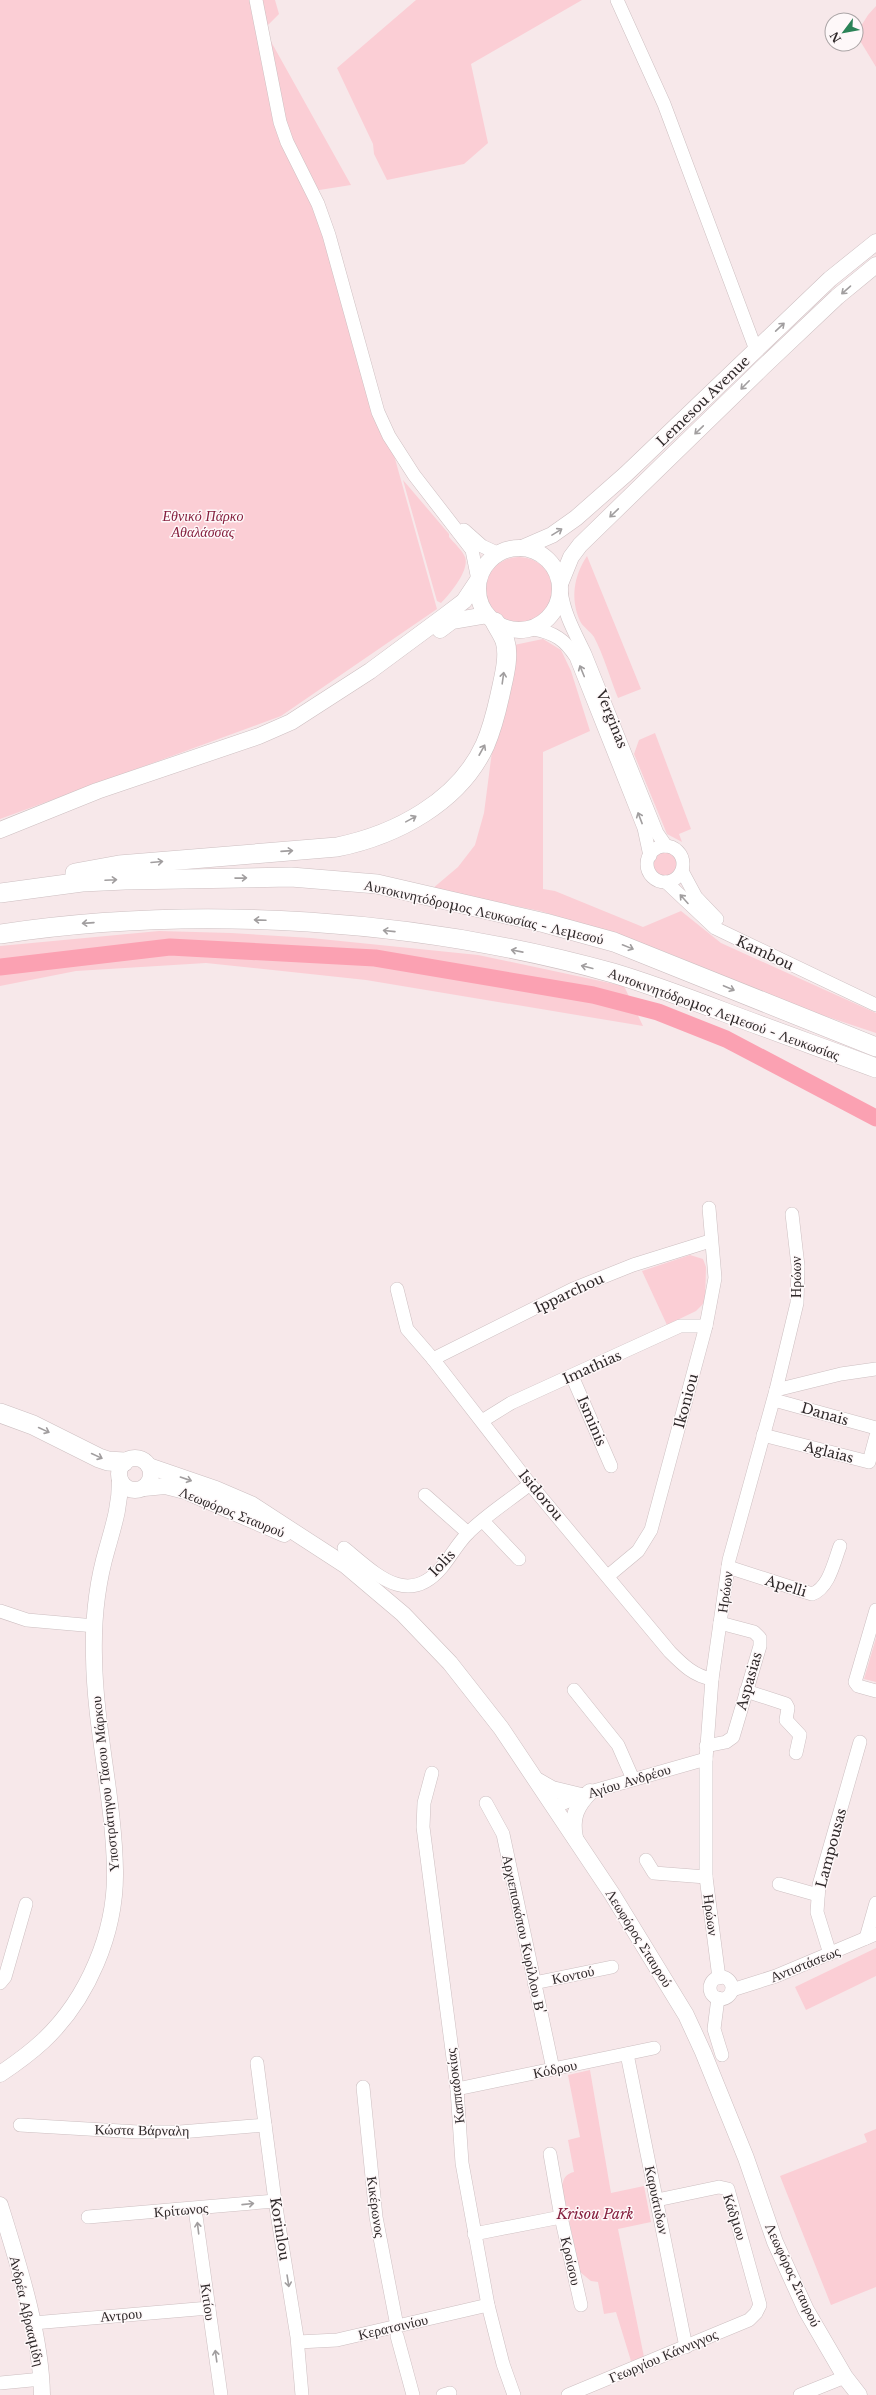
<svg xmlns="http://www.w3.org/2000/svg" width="876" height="2395" viewBox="0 0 876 2395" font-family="'Libre Baskerville',serif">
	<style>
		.green { fill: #fbced5 }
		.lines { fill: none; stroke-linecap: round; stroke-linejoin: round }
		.river { stroke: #fba1b2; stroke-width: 17 }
		.minor-casing { stroke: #cdbfc1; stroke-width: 14 }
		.major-casing { stroke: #cdbfc1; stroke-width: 17 }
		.highway-casing { stroke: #cdbfc1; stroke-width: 20 }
		.minor { stroke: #fff; stroke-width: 13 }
		.major { stroke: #fff; stroke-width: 16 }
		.highway { stroke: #fff; stroke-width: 19 }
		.oneway { stroke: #a19e9f }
		.labels { text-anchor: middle; stroke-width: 3; stroke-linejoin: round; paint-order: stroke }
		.street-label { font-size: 14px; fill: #2e2829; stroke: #fef8f9 }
		.park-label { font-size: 14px; font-style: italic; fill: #851f3e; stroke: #fef8f9 }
	</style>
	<rect width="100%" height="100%" fill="#f7e8ea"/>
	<g class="green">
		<polygon points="0,0 275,0 279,14 264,29 351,185 313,191 373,380 437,609 281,716 0,819"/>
		<polygon points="416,0 582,0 471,64 488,143 464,164 387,180 374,154 373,144 337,68"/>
		<polygon points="876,6 876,67 856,34 868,15"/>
		<path d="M403 480 449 534V537C454 543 462 550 465 557 470 570 450 594 441 603L437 601Z"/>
		<path d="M587 556 641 689 618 698C610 678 604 656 594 637 590 631 583 627 580 621 570 598 574 576 587 556Z"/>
		<circle cx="519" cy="591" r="34"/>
		<polygon points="543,639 561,650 571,671 590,731 543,752 543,889 555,891 643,927 681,911 721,943 876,1013 876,1033 804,1009 668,953 615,934 540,911 432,889 458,867 475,845 484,813 494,736 514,645"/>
		<polygon points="655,733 691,829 679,834 682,842 667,834 634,754 639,740"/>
		<circle cx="665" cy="863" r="13"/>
		<polygon points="159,931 231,933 311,938 478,955 624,986 643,1026 366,980 206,963 76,971 0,986 0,946"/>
		<polygon points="690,1255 703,1259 706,1267 705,1302 696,1311 667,1325 642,1271"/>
		<polygon points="876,1638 876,1682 864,1679"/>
		<polygon points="876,1948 876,1976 806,2010 795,1987"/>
		<path d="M590 2070 611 2193 644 2186 651 2222 618 2229 644 2357 631 2361 616 2312 604 2314 598 2282 591 2281 580 2272 562 2187C563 2178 566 2174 574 2172L568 2140 580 2137 568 2075Z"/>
		<polygon points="876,2129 876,2287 831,2305 780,2176 867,2142 864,2134"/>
	</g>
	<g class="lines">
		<polyline class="river" points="0,967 170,947 375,958 593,995 658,1012 726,1039 876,1118"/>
		<defs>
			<g id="minor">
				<polyline points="256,0 280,122 287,142 318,204 329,235 378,412 389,436 414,475 472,550 478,580"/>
				<polyline points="617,0 664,104 756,350"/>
				<polyline points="464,530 482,546 497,553"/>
				<path d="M561 591C564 614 575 633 585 654L657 833 666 846"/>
				<path d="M534 629C555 633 565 640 576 657L644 828 650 856"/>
				<circle cx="665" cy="864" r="18"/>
				<polyline points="682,871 696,897 717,919"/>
				<polyline points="666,882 715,928 876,1005"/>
				<path d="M397 1289 407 1329 433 1359 530 1484 670 1652C683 1665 694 1676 712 1679"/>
				<polyline points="433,1359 573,1289 633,1265 710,1241"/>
				<polyline points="572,1376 611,1466"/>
				<polyline points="776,1390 841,1374 876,1369"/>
				<polyline points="774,1400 876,1428"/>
				<polyline points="482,1421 511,1403 680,1326 706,1326"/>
				<polyline points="763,1435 869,1462 876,1436"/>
				<polyline points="425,1495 468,1533"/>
				<polyline points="483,1521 519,1559"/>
				<path d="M344 1548C374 1572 407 1609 442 1567 451 1556 458 1543 468 1533 486 1515 510 1500 530 1484"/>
				<path d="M728 1567 812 1594C829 1588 834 1562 840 1546"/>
				<polyline points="608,1576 638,1551 651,1530 706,1326 715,1278 709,1208"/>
				<polyline points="876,1610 855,1682 858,1686 876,1691"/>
				<polyline points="0,1611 27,1620 95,1626"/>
				<polyline points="574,1690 618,1745 633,1779"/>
				<polyline points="746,1691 786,1704 788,1708 786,1720 800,1735 796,1753"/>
				<polyline points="706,1746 726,1742 733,1737 760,1646 760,1638 754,1632 720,1623"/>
				<polyline points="432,1773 424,1803 423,1827 457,2089 462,2163 488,2305 503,2364 514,2395"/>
				<polyline points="486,1803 503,1834 553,2069"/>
				<polyline points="554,1807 590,1792 706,1759"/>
				<polyline points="646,1860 654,1873 706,1877"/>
				<polyline points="779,1884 818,1895"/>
				<polyline points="866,1938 876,1903"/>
				<polyline points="830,1954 817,1912 819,1885 860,1742"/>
				<circle cx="721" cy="1988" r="11"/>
				<polyline points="719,1978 706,1877 706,1759 712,1679 729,1560 776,1390 797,1303 798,1266 792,1214"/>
				<polyline points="0,1983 5,1977 26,1904"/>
				<polyline points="534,1983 612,1967"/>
				<polyline points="732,1990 776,1976 876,1934"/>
				<polyline points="718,1998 714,2029 722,2055"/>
				<polyline points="627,2054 686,2347"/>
				<polyline points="257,2063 275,2201 297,2337 302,2395"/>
				<polyline points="363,2087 376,2217 397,2326"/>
				<polyline points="457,2089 654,2048"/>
				<polyline points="20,2125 138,2132 180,2132 265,2125"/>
				<polyline points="550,2154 561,2217 581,2305"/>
				<polyline points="195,2209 221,2395"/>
				<polyline points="88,2217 275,2201"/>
				<polyline points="474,2234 561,2217"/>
				<polyline points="33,2323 209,2308"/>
				<polyline points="397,2336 413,2395"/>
				<polyline points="298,2342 337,2340 488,2305"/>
				<polyline points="0,2383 42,2379"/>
				<polyline points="443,2395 450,2393"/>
				<polyline points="568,2395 749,2320 756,2313 760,2305 728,2189 719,2187 657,2200"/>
				<polyline points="800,2395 845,2377"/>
			</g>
			<g id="major">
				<circle cx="519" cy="589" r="41"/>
				<polyline points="522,548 552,535 576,518 626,474 830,279 876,242"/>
				<polyline points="560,584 571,557 580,545 763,367 837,297 876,265"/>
				<polyline points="440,630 452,621 487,615"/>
				<polyline points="0,830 97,791 259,736 291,722 370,671 443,617 464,601 478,580"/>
				<circle cx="135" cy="1474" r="16"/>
				<polyline points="149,1466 216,1489 251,1504 345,1565 403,1614 450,1663 501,1728 612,1894 686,2015 703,2052 746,2158 775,2242 806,2310 845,2377 859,2395"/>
				<polyline points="144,1488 165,1486 185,1491 284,1534"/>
				<polyline points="538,1781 552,1789 581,1796"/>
				<path d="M575 1838C571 1818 576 1806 590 1792"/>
				<path d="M0 2074C15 2064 30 2053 43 2041 88 1999 116 1932 115 1871 114 1799 95 1729 94 1657 93 1621 97 1583 107 1549 114 1524 120 1506 120 1480"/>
				<path d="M0 2205C18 2263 41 2334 42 2395"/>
			</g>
			<g id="highway">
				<path d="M75 873 119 865 337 847C396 835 459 802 485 745 492 729 496 713 500 695 503 680 510 657 505 641 503 635 498 628 495 622"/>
				<polyline points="0,893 82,882 125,880 291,877 377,884 545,923 614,942 876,1047"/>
				<path d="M0 934C198 904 420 919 613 973 650 984 687 998 724 1012 774 1031 825 1049 876 1068"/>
				<polyline points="0,1413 33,1425 99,1458 108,1461 124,1462"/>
			</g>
		</defs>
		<use href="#minor" class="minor-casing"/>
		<use href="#major" class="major-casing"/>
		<use href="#highway" class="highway-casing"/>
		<use href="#minor" class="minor"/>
		<use href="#major" class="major"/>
		<use href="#highway" class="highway"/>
	</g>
	<defs><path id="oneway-shaft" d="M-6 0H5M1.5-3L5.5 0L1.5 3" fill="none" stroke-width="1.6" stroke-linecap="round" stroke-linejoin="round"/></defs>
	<g class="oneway">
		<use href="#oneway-shaft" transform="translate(846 290) rotate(139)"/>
		<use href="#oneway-shaft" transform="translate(780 327) rotate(-43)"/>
		<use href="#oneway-shaft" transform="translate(745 385) rotate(135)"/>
		<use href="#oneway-shaft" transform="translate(699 430) rotate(136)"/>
		<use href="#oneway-shaft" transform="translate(614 513) rotate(136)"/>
		<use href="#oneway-shaft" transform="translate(557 532) rotate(-32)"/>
		<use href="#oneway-shaft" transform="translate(582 671) rotate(-112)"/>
		<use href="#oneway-shaft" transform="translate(503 678) rotate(-82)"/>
		<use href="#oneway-shaft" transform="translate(482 750) rotate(-61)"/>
		<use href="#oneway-shaft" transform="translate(640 818) rotate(-111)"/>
		<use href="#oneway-shaft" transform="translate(411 819) rotate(-29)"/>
		<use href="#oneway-shaft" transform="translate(287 851) rotate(-4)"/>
		<use href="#oneway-shaft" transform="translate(157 862) rotate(-5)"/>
		<use href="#oneway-shaft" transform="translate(241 878) rotate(-1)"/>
		<use href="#oneway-shaft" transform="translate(111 880) rotate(-3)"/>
		<use href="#oneway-shaft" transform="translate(684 899) rotate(-132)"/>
		<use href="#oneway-shaft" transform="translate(260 920) rotate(-178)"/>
		<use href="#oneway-shaft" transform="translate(88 923) rotate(176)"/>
		<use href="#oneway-shaft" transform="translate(389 931) rotate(-174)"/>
		<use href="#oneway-shaft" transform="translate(628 947) rotate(22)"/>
		<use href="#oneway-shaft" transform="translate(517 951) rotate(-169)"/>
		<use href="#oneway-shaft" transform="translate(587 967) rotate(-166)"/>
		<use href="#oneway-shaft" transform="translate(729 988) rotate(23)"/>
		<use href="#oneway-shaft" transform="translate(44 1430) rotate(25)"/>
		<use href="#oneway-shaft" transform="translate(97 1456) rotate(25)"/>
		<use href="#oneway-shaft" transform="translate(186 1479) rotate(19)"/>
		<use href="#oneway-shaft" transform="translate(248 2204) rotate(-6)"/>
		<use href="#oneway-shaft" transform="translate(198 2228) rotate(-97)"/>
		<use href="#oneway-shaft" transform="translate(288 2281) rotate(81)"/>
		<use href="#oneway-shaft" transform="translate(216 2356) rotate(-98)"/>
	</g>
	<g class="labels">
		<g class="street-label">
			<text transform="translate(703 401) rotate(-44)" y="5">Lemesou Avenue</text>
			<text transform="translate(612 719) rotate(68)" y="5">Verginas</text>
			<text transform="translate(484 912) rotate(13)" y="5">Αυτοκινητόδρομος Λευκωσίας - Λεμεσού</text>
			<text transform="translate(765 953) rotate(25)" y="5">Kambou</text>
			<text transform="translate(724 1014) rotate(20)" y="5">Αυτοκινητόδρομος Λεμεσού - Λευκωσίας</text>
			<text transform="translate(796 1277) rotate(-90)" y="5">Ηρώων</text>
			<text transform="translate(569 1293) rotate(-25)" y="5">Ipparchou</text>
			<text transform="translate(592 1367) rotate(-24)" y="5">Imathias</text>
			<text transform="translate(686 1401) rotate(-75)" y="5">Ikoniou</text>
			<text transform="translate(825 1414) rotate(16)" y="5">Danais</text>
			<text transform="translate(592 1421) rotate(67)" y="5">Isminis</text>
			<text transform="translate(829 1452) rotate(14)" y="5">Aglaias</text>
			<text transform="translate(541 1495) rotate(50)" y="5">Isidorou</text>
			<text transform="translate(232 1512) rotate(22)" y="5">Λεωφόρος Σταυρού</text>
			<text transform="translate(442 1563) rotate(-47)" y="5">Iolis</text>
			<text transform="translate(786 1586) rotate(17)" y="5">Apelli</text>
			<text transform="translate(725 1592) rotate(-82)" y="5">Ηρώων</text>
			<text transform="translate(749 1681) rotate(-74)" y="5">Aspasias</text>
			<text transform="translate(629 1781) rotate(-17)" y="5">Αγίου Ανδρέου</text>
			<text transform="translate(105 1784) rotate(-96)" y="5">Υποστράτηγου Τάσου Μάρκου</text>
			<text transform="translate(831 1848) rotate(-75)" y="5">Lampousas</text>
			<text transform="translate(711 1915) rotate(83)" y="5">Ηρώων</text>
			<text transform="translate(524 1934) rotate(78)" y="5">Αρχιεπισκόπου Κυρίλλου Β'</text>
			<text transform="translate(639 1938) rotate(58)" y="5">Λεωφόρος Σταυρού</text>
			<text transform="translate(805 1964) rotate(-22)" y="5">Αντιστάσεως</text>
			<text transform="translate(573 1975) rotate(-12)" y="5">Κοντού</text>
			<text transform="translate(555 2069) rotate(-12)" y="5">Κόδρου</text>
			<text transform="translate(455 2086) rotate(-97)" y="5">Καππαδοκίας</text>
			<text transform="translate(142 2130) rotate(1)" y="5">Κώστα Βάρναλη</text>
			<text transform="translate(657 2200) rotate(78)" y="5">Καρυάτιδων</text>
			<text transform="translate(376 2207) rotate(82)" y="5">Κικέρωνος</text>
			<text transform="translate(181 2210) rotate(-5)" y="5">Κρίτωνος</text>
			<text transform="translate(735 2217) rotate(72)" y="5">Κάδμου</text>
			<text transform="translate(280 2229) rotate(81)" y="5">Korinlou</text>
			<text transform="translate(571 2261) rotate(77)" y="5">Κροίσου</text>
			<text transform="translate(793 2275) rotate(65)" y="5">Λεωφόρος Σταυρού</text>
			<text transform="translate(208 2302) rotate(82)" y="5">Κιτίου</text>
			<text transform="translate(27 2311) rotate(77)" y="5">Ανδρέα Αβρααμίδη</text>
			<text transform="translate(121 2315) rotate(-5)" y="5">Αντρου</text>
			<text transform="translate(393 2327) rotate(-13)" y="5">Κερατσινίου</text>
			<text transform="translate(663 2356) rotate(-23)" y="5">Γεωργίου Κάννιγγος</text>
		</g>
		<g class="park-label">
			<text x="203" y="521">Εθνικό Πάρκο<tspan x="203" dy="16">Αθαλάσσας</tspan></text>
			<text x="595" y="2219">Krisou Park</text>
		</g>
	</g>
	<g transform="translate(844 32) rotate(238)"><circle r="19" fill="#fef8f9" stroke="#aba5a6"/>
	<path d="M0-3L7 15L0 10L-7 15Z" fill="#2b8357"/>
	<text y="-6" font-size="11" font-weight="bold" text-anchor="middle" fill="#2e2829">N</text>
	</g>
</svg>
